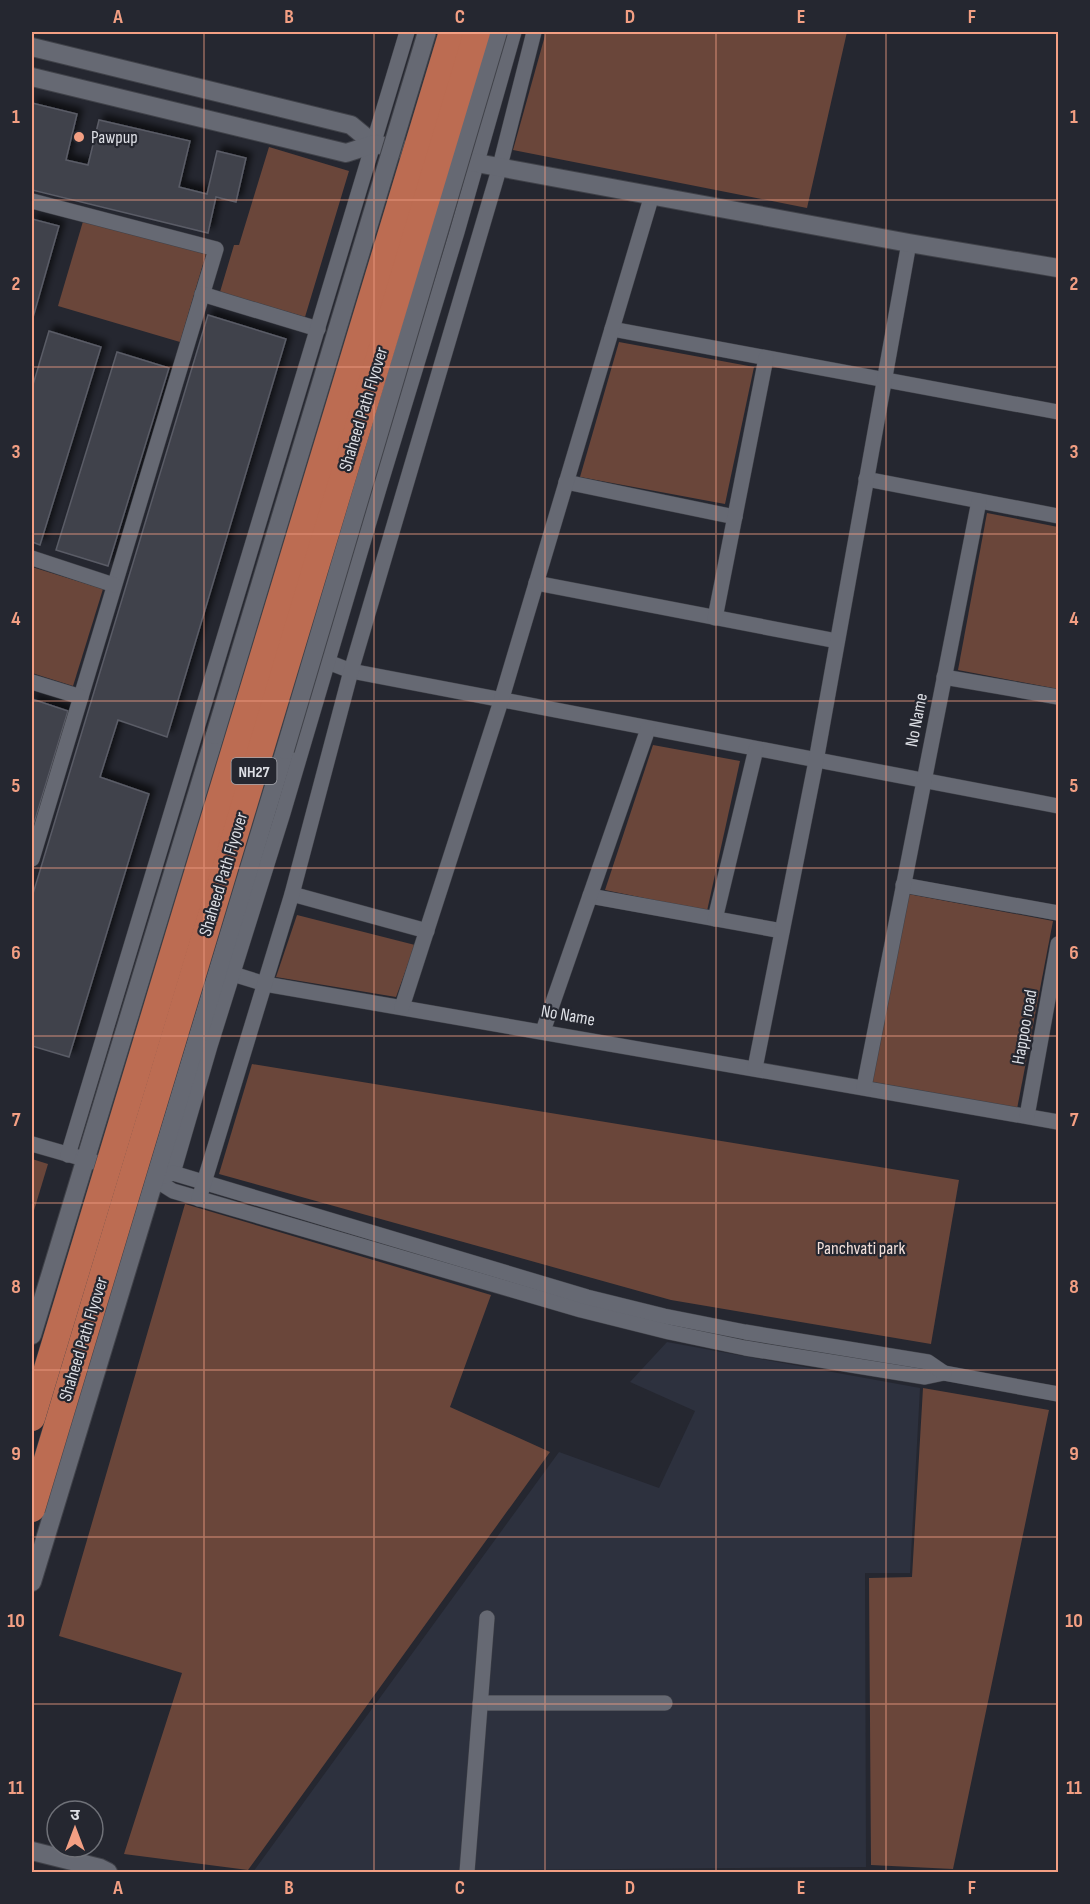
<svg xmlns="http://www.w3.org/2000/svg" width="1090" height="1904" viewBox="0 0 1090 1904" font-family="'Sofia Sans Condensed','Noto Sans Devanagari',sans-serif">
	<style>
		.built { fill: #2d313e }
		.green { fill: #6a463a }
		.building { fill: #40424c; stroke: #5a5c66; stroke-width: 1.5; filter: url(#shadow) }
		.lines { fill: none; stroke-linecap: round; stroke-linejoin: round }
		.minor-casing { stroke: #404249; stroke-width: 16 }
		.tertiary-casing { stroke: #404249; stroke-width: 20 }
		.minor { stroke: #666973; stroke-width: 15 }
		.tertiary { stroke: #666973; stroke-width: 18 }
		.tertiary-bridge-casing { stroke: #404249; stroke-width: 20; stroke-linecap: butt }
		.trunk-bridge-casing { stroke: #404249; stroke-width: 27; stroke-linecap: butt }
		.tertiary-bridge { stroke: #666973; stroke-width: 18 }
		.trunk-bridge { stroke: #bc6c52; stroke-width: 26 }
		.grid { fill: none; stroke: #f39f83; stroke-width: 1.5; stroke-opacity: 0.55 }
		.poi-dot { fill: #f39f83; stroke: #252730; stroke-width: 2 }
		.labels { text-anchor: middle; stroke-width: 4.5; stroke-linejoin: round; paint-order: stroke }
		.shield { fill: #252730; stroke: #a6a8af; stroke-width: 1.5 }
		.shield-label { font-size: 16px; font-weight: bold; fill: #dddfe5 }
		.poi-label { font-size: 18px; fill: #dddfe5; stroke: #252730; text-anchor: start }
		.street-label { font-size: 18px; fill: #dddfe5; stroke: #252730 }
		.park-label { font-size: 18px; fill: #f2dfd9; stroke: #252730 }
		.neatline { fill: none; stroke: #f39f83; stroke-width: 2 }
		.grid-label { font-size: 20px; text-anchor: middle; font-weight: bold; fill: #f39f83 }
	</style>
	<defs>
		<filter id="shadow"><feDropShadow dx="5.5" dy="-5.5" stdDeviation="3" flood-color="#0009"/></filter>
	</defs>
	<rect width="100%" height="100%" fill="#252730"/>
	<polygon class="built" points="667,1342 920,1388 910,1573 865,1573 866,1867 253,1872 559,1452 659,1488 695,1411 630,1382"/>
	<g class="green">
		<polygon points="546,32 847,32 807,208 513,150"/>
		<polygon points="269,147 349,171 305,317 220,292 234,245 239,245"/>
		<polygon points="84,218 206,254 180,342 58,306"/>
		<polygon points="619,342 754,367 725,504 580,477"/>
		<polygon points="987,513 1058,527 1058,689 958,670"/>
		<polygon points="32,567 103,589 73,686 32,673"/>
		<polygon points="653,745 740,761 707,911 605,890"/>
		<polygon points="908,894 1053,921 1017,1109 872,1082"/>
		<polygon points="297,915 415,945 396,997 276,977"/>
		<polygon points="252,1064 959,1180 931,1344 671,1300 219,1174"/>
		<polygon points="32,1159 48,1164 32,1217"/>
		<polygon points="185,1204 491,1295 450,1407 550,1452 248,1870 124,1854 182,1673 59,1636"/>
		<polygon points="923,1388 1049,1410 953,1869 871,1865 869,1578 912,1577"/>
	</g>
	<g class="building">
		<polygon points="32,103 77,114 66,160 88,165 99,120 190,141 179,187 207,194 217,151 246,158 236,202 216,197 208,233 32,190"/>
		<polygon points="32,219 59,226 32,321"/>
		<polygon points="208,315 286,339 167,737 118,720 100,777 149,794 69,1057 32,1046 32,897"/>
		<polygon points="49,331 101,347 40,545 32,542 32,388"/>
		<polygon points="117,352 169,368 108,566 56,550"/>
		<polygon points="32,699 68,711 32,830"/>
	</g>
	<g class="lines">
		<defs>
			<g id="minor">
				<polyline points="32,201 216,249 32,859"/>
				<polyline points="202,294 318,329"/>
				<polyline points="612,329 1058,412"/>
				<polyline points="866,479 1058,516"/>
				<polyline points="566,482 735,517"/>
				<polyline points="32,558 114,585"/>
				<polyline points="536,583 837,641"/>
				<polyline points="715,618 766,358"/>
				<polyline points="328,662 351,671 1058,806"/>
				<polyline points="944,677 1058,697"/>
				<polyline points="32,682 81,697"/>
				<polyline points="903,885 1058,913"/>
				<polyline points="292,894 427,931"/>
				<polyline points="590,896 782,931"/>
				<polyline points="715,919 756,749"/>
				<polyline points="233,974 265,984 1058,1122"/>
				<polyline points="402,1007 501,701 652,195"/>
				<polyline points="543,1031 648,729"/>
				<polyline points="755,1068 816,761 909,243"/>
				<polyline points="864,1087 979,501"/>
				<polyline points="1027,1116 1058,944"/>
				<polyline points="32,1144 154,1179 173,1191 581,1310 669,1332 745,1348 925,1377 944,1373 1058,1394"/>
				<polyline points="68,1155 407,32"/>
				<polyline points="173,1173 210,1046 283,813 380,485 457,232 514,32"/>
				<polyline points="165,1176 173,1173 587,1297 664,1316 745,1332 928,1362 944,1373"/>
				<polyline points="199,1199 292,894 351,671 500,166 534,32"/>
				<polyline points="480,1703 665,1703"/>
				<polyline points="467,1872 487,1618"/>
			</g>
			<g id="tertiary">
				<polyline points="32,47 351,125 374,144"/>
				<polyline points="32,77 346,153 374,144 909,243 1058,268"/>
				<polyline points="32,1335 215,735"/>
				<polyline points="32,1582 285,750"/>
				<polyline points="32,1851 100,1868 108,1872"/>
			</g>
		</defs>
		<use href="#minor" class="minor-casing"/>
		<use href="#tertiary" class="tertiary-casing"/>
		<use href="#minor" class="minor"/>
		<use href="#tertiary" class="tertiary"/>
		<defs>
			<g id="tertiary-bridge">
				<polyline points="215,735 427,32"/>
				<polyline points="285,750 498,32"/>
			</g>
			<g id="trunk-bridge">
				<polyline points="32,1418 452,32"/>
				<polyline points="32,1509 477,32"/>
			</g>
		</defs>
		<use href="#tertiary-bridge" class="tertiary-bridge-casing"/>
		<use href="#trunk-bridge" class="trunk-bridge-casing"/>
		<use href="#tertiary-bridge" class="tertiary-bridge"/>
		<use href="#trunk-bridge" class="trunk-bridge"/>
	</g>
	<path class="grid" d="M204 32V1872M374 32V1872M545 32V1872M716 32V1872M886 32V1872M32 200H1058M32 367H1058M32 534H1058M32 701H1058M32 868H1058M32 1036H1058M32 1203H1058M32 1370H1058M32 1537H1058M32 1704H1058"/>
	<circle class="poi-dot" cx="79" cy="137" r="6"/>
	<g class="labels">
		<rect class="shield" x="231.5" y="758" width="45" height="26" rx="4.5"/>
		<g class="shield-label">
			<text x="254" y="777">NH27</text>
		</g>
		<g class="poi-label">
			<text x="91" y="143">Pawpup</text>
		</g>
		<g class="street-label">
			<text transform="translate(363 409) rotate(-73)" y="6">Shaheed Path Flyover</text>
			<text transform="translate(916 720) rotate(-79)" y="6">No Name</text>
			<text transform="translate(223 874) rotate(-73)" y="6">Shaheed Path Flyover</text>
			<text transform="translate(568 1015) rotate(10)" y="6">No Name</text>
			<text transform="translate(1024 1027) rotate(-80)" y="6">Happoo road</text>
			<text transform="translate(83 1339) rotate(-73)" y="6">Shaheed Path Flyover</text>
		</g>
		<g class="park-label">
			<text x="861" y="1254">Panchvati park</text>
		</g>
	</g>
	<rect width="1090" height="1904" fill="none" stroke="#252730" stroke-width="66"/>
	<g transform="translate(75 1829)"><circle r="28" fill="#252730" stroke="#6f7178" stroke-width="1.5"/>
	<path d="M0-4.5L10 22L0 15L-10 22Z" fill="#f39f83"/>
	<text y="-9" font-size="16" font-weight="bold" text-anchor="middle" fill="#dddfe5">उ</text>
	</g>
	<rect x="33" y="33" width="1024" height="1838" class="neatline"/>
	<g class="grid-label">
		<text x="118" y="23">A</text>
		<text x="289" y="23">B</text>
		<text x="460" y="23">C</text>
		<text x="630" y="23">D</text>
		<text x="801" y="23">E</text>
		<text x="972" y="23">F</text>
		<text x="16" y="123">1</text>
		<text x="1074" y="123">1</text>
		<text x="16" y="290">2</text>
		<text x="1074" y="290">2</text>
		<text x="16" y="458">3</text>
		<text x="1074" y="458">3</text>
		<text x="16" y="625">4</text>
		<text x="1074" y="625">4</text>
		<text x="16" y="792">5</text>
		<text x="1074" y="792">5</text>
		<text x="16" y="959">6</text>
		<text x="1074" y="959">6</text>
		<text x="16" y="1126">7</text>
		<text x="1074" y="1126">7</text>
		<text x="16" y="1293">8</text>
		<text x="1074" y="1293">8</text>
		<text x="16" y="1460">9</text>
		<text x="1074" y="1460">9</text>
		<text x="16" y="1627">10</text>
		<text x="1074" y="1627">10</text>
		<text x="16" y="1794">11</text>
		<text x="1074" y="1794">11</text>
		<text x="118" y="1894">A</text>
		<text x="289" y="1894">B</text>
		<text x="460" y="1894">C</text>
		<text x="630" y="1894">D</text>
		<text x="801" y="1894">E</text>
		<text x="972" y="1894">F</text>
	</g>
</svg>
